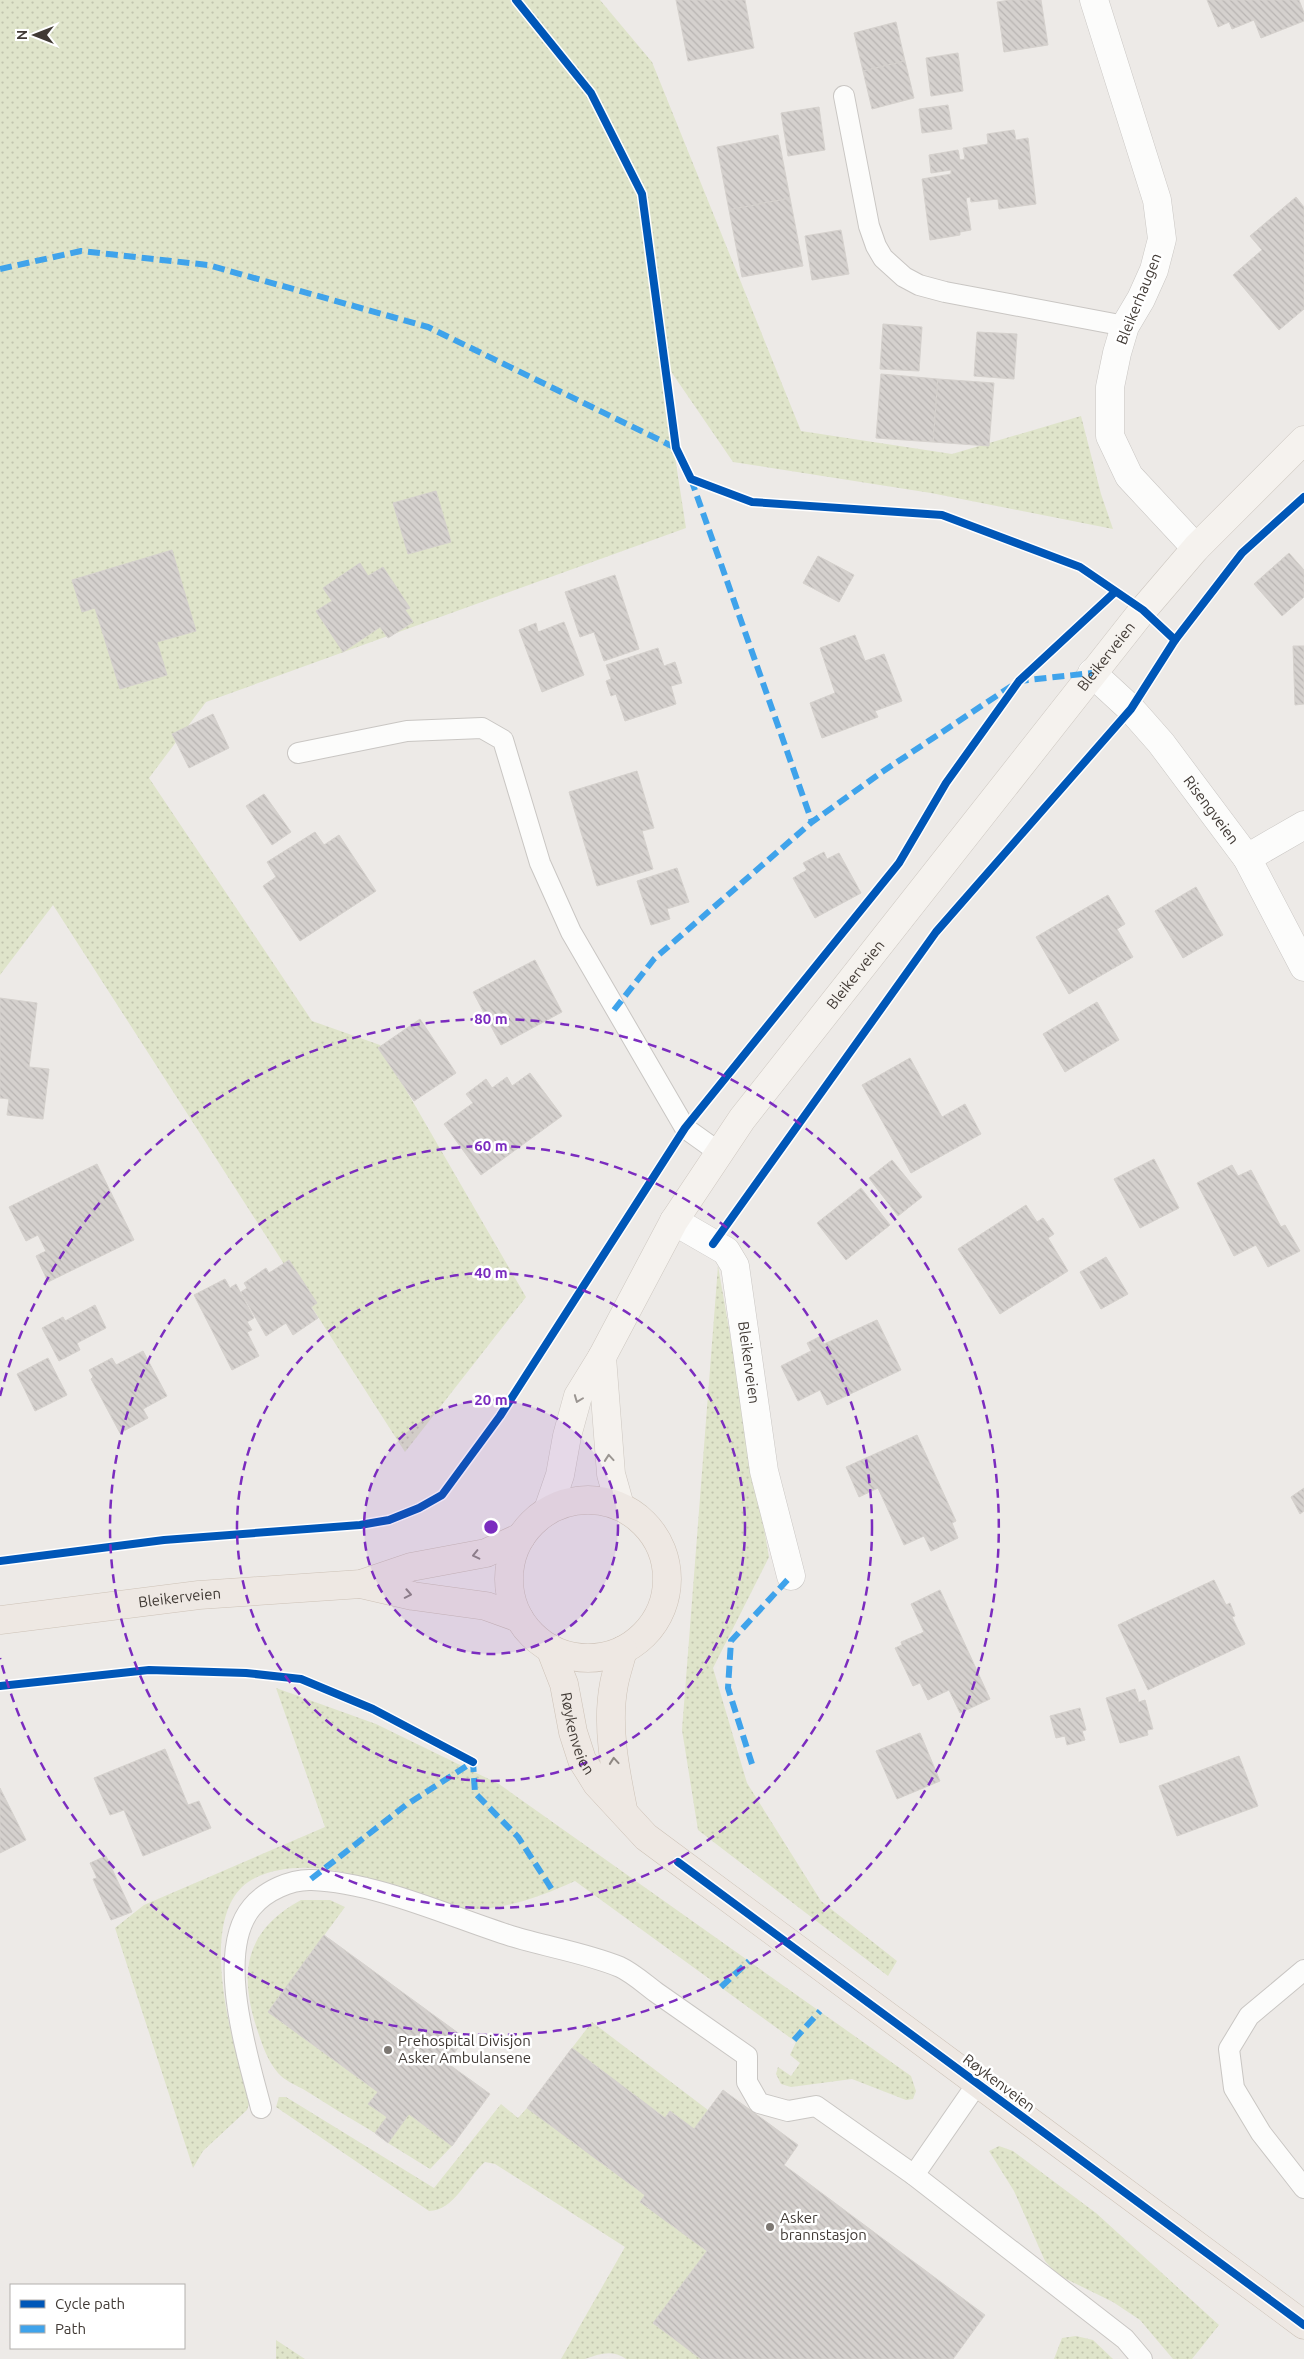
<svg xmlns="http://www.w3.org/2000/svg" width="1304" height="2359" viewBox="0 0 1304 2359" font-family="Ubuntu,sans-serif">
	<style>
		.grass { fill: url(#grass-dots) }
		.building { fill: url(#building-back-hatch); stroke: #d5d1cd }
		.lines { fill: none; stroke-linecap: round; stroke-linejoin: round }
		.lane-casing { stroke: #c9c6c3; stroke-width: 22 }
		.street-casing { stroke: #c9c6c3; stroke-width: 29 }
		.secondary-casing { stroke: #cdc7c0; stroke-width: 29 }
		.primary-casing { stroke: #cdc2b7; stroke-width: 29 }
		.lane { stroke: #fcfcfb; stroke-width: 20 }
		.street { stroke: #fcfcfb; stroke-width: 28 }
		.secondary { stroke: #f5f2ee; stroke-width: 28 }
		.primary { stroke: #eee8e3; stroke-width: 28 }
		.quiet { stroke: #3fa3eb; stroke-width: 6; stroke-dasharray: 12 6; stroke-linecap: butt }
		.cycleway-casing { stroke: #fff; stroke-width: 11 }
		.cycleway { stroke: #0057b8; stroke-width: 8 }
		.oneway { stroke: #9b9692 }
		.oneway2 { stroke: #8f8883 }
		.ring { fill: none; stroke: #7b2cbf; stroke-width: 2.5; stroke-dasharray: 9 6 }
		.poi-dot { fill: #7d7873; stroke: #fff; stroke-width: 2 }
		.labels { text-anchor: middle; stroke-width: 5; stroke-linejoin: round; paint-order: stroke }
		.street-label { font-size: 15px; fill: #413a35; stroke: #fff }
		.poi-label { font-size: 15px; fill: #413a35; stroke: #fff; text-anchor: start }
		.centre { fill: #7b2cbf; stroke: #fff; stroke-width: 2.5 }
		.ring-label { font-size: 15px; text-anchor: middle; font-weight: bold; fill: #7b2cbf; stroke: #fff; stroke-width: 5; stroke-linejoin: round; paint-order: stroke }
	</style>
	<defs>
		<pattern id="grass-dots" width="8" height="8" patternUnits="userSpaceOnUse" patternTransform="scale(1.25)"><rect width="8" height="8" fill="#dfe4ca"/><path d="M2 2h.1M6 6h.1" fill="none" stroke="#c1c4ae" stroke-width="1.8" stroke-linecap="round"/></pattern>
		<pattern id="building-back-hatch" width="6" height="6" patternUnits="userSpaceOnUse" patternTransform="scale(1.25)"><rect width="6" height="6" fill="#d5d1ce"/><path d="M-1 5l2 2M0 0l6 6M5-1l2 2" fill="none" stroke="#b8b4b2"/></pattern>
	</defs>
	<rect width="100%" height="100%" fill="#edeae7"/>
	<g class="grass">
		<polygon points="0,0 600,0 652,62 801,431 952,454 1081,416 1101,494 1113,529 931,493 733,462 659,354 686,528 206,702 149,778 312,1021 380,1045 526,1297 405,1452 53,905 0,975"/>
		<polygon points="718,1266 769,1557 713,1668 747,1783 821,1901 897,1961 888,1976 698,1830 682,1730"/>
		<path d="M276 1688 376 1724 499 1784 911 2076 916 2091 913 2099 906 2100 852 2079 791 2087 781 2084 776 2074 778 2067 791 2076 800 2063 790 2055 796 2042 575 1881C533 1900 491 1915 444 1907 435 1905 425 1900 416 1897 382 1885 347 1869 310 1868 289 1867 259 1871 242 1887 198 1930 234 2050 250 2101L247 2110 203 2151 193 2168 115 1928 144 1905 325 1827Z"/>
		<path d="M301 1900H330L345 1907 268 2012 378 2092 369 2104 387 2117 375 2133C351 2119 327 2104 303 2089 295 2085 284 2080 278 2073 267 2060 262 2044 257 2029 238 1971 246 1930 301 1900Z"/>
		<polygon points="592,2022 708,2110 694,2129 670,2111 665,2118 572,2048"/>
		<path d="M279 2097H286L434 2188 501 2104 518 2118 527 2108 645 2195 641 2202 707 2251 701 2359H626C612 2349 599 2354 585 2359 579 2359 567 2359 561 2359L625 2247 495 2164 485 2162C467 2177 454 2211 429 2211L276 2107Z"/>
		<polygon points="409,2114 452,2146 430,2169 388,2143"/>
		<polygon points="999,2146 1013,2151 1096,2213 1219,2325 1192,2359 1173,2359 1140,2320 1113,2302 1058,2275 1045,2261 1014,2191 989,2151"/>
		<polygon points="1076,2336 1093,2340 1113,2359 1054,2359 1062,2338"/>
		<polygon points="276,2340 305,2359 276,2359"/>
	</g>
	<g class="building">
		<polygon points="676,0 745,0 754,48 688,61"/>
		<polygon points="1010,0 1041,0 1048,45 1004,52 997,2"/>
		<polygon points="1207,0 1299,0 1304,13 1304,21 1261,38 1254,20 1232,29 1229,22 1218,27"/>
		<polygon points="896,22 905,61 863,71 854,33"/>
		<polygon points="958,53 963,91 931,96 926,58"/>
		<polygon points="905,61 914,98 872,109 863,71"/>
		<polygon points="948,105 952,129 922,133 919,109"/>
		<polygon points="819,107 825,150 788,156 781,113"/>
		<polygon points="1014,130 1016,140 1028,138 1036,204 999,209 998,199 971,202 970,197 966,198 971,230 960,232 960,235 930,240 922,179 951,174 951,170 931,173 929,155 958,150 960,160 965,159 963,148 988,144 987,134"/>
		<polygon points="778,135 790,198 729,210 717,147"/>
		<polygon points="1296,197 1304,207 1304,309 1279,330 1233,275 1262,250 1250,236"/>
		<polygon points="790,198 803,266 742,277 729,210"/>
		<polygon points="841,230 849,274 812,280 805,236"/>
		<polygon points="883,324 922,327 919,371 880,369"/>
		<polygon points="977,332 1017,334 1014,379 974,376"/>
		<polygon points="881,374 938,379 933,442 876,438"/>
		<polygon points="938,379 994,383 989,446 933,442"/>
		<polygon points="436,491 451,542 408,554 393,503"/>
		<polygon points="172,550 196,631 157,642 167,675 120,689 95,608 82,612 72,580"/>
		<polygon points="1289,553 1304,570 1304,597 1282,616 1254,584"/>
		<polygon points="818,556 854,575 839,602 803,583"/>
		<polygon points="360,563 368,576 383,567 410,608 405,610 413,622 388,638 380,627 343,652 316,611 332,601 323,588"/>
		<polygon points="615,575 639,649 604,661 594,632 580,637 565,592"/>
		<polygon points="564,622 584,675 542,692 519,630 536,623 538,632"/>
		<polygon points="855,635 865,661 884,654 902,701 875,711 878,717 822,738 810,703 835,693 820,648"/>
		<polygon points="1293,646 1304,646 1304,704 1295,705"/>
		<polygon points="658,648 664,666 675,662 682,683 671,686 676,704 625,721 616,694 611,696 606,681 611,679 606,665"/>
		<polygon points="213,714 229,748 189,768 172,734"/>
		<polygon points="637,771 654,828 642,831 653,869 597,886 569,792"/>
		<polygon points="264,794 291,832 272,845 246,806"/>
		<polygon points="315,832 324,845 339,835 376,891 300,941 263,886 276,877 267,862"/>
		<polygon points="824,852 827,859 839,853 861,893 815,918 793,878 807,870 803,863"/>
		<polygon points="677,868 689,902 667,909 670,919 651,925 637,881"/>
		<polygon points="1196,887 1223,935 1183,958 1155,911"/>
		<polygon points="1108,895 1125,924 1117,929 1133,957 1069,994 1036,937"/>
		<polygon points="535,960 562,1012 501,1045 473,992"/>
		<polygon points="0,998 37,1003 29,1067 49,1069 43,1119 7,1115 9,1099 0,1098"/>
		<polygon points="1097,1002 1119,1040 1065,1072 1043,1034"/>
		<polygon points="420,1019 456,1073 414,1101 378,1048"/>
		<polygon points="910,1058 942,1117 965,1104 981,1134 911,1173 862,1085"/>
		<polygon points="530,1073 562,1116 481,1175 444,1124 473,1103 466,1094 486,1079 492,1088 507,1077 512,1086"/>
		<polygon points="1154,1159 1179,1208 1140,1228 1114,1179"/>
		<polygon points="892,1160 922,1197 898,1216 869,1178"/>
		<polygon points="97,1164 134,1240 48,1282 36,1256 46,1251 38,1235 26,1241 9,1207"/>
		<polygon points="1232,1165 1238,1176 1251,1170 1281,1227 1285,1225 1300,1251 1268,1267 1256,1245 1234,1256 1197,1183"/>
		<polygon points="861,1188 890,1225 846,1260 817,1223"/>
		<polygon points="1026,1205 1037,1222 1043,1218 1054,1234 1048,1238 1068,1271 1000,1314 958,1249"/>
		<polygon points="1106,1257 1128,1294 1101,1309 1080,1272"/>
		<polygon points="289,1260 317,1303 311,1307 318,1318 293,1335 286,1323 266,1336 241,1292 247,1288 244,1283 266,1268 269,1273"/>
		<polygon points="225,1279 230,1288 236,1284 254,1318 247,1322 252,1330 247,1332 259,1356 232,1370 194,1295"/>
		<polygon points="95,1305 106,1328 77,1343 80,1350 59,1361 42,1328 63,1317 65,1321"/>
		<polygon points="877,1320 901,1370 827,1405 820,1390 798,1401 781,1366 811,1351 807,1343 821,1336 824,1344"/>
		<polygon points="143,1351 167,1396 143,1409 148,1418 120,1433 91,1379 93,1377 89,1370 112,1358 116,1365"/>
		<polygon points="48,1358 67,1395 35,1411 17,1374"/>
		<polygon points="917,1435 956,1521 952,1523 958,1538 931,1551 924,1536 904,1545 878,1488 859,1497 846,1467"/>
		<polygon points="1304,1488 1304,1511 1300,1514 1291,1497"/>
		<polygon points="1214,1580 1226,1605 1230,1603 1235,1616 1232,1617 1245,1644 1148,1690 1118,1625"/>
		<polygon points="940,1590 990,1699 960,1713 949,1690 928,1700 920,1683 913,1686 895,1648 902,1645 901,1642 924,1632 911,1604"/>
		<polygon points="1135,1689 1139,1702 1145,1700 1153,1729 1147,1730 1148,1735 1120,1743 1106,1698"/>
		<polygon points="1080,1708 1086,1730 1082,1731 1085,1740 1067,1745 1065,1736 1056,1738 1050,1716"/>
		<polygon points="920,1733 940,1781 897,1799 876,1751"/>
		<polygon points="165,1749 188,1805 199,1801 211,1828 143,1856 124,1810 110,1815 94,1778"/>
		<polygon points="1239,1756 1258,1806 1177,1836 1159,1786"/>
		<polygon points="0,1788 26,1840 0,1853"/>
		<polygon points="106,1856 132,1912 111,1920 93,1879 97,1878 90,1863"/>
		<polygon points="324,1935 465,2038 447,2063 490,2094 452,2146 409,2114 388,2143 375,2133 387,2117 368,2104 378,2092 268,2012"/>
		<polygon points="572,2048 665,2118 670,2111 694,2129 723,2090 798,2145 784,2165 985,2315 953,2359 701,2359 653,2323 707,2251 640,2202 645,2195 527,2108"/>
	</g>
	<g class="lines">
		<defs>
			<g id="lane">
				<polyline points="844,96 869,226 876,246 883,258 904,277 919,285 945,292 1125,326"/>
				<polyline points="298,753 407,731 482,728 503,740 540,863 571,932 685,1128 720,1153"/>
				<polyline points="1304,1970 1249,2016 1229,2049 1234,2088 1261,2133 1304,2188"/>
				<path d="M261 2108C248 2057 214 1952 252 1907 265 1891 291 1879 312 1880 375 1882 451 1917 511 1936 547 1947 586 1953 620 1967 633 1973 646 1985 657 1993 687 2014 717 2035 747 2056V2082L759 2103 788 2111 816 2106 914 2175 1125 2339 1142 2359"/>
				<polyline points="914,2175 977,2084"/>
			</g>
			<g id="street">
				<polyline points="1094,0 1157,200 1162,239 1154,270 1141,299 1125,326 1117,353 1110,387 1110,436 1129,476 1196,548"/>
				<path id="s1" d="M1092 673 1131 709 1161 743 1247 858 1304 967"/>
				<polyline points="1247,858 1304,825"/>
				<path id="s2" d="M674 1221 726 1251 735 1266 764 1471 791 1576"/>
			</g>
			<g id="secondary">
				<polyline points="602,1357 611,1474 620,1506"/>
				<path id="s3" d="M548 1510 560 1475 567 1436 578 1396 602 1357 674 1221 742 1119 1143 610 1196 548 1304 440"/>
			</g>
			<g id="primary">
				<circle cx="588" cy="1579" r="79"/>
				<polyline points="361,1584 413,1596 486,1606 519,1618"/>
				<path id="s4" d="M0 1620 199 1595 361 1584 411 1567 486 1553 521 1537"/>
				<path id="s5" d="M550 1648 564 1684 573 1732 582 1760 597 1784 646 1837 1304 2325"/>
				<path d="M623 1650C620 1662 616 1673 614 1684 606 1725 615 1769 623 1809"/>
			</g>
		</defs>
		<use href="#lane" class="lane-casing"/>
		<use href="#street" class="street-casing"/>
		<use href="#secondary" class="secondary-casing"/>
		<use href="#primary" class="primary-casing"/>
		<use href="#lane" class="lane"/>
		<use href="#street" class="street"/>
		<use href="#secondary" class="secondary"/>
		<use href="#primary" class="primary"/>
		<g class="quiet">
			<polyline points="0,269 81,251 208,265 428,327 676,448"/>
			<polyline points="691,479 812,822"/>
			<polyline points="614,1010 654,959 812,822 882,772 1019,681 1092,673"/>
			<polyline points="752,1764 728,1688 731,1641 791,1576"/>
			<polyline points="311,1879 406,1805 473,1762 475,1793 518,1837 553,1891"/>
			<polyline points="721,1987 749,1961"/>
			<polyline points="794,2040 820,2011"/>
		</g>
		<defs>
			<g id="cycleway">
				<polyline points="516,0 591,93 642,194 676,448 691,479 752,502 942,515 1080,567 1143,610 1175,640"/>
				<polyline points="713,1244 936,932 1131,709 1175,640 1242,553 1304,497"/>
				<polyline points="0,1561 164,1540 360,1525 389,1520 419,1508 442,1495 500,1416 685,1128 899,863 946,783 1019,681 1115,592"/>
				<polyline points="0,1686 149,1670 246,1673 301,1679 373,1709 473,1762"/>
				<polyline points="678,1862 1304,2325"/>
			</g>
		</defs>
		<use href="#cycleway" class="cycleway-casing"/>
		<use href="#cycleway" class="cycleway"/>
	</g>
	<defs><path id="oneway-chevron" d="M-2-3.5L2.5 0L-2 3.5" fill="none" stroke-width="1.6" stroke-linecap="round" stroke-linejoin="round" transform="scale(1.25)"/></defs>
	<g class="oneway">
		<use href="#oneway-chevron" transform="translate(578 1399) rotate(111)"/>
		<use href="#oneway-chevron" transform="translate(609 1458) rotate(-95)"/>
	</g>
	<g class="oneway2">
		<use href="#oneway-chevron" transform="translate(476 1555) rotate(167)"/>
		<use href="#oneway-chevron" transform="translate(408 1594) rotate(11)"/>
		<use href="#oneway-chevron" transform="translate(614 1761) rotate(-95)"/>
	</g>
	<circle cx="491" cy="1527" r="127" fill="#7b2cbf" fill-opacity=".12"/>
	<g class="ring">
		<circle cx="491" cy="1527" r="127"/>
		<circle cx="491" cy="1527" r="254"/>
		<circle cx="491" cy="1527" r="381"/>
		<path d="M0 1396A508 508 0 1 1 0 1658"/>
	</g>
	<g class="poi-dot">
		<circle cx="388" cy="2050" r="5"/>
		<circle cx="770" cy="2227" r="5"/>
	</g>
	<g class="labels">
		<g class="street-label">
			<text transform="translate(1139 299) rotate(-68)" y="5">Bleikerhaugen</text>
			<text dy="5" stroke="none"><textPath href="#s3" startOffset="1029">Bleikerveien</textPath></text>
			<text dy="5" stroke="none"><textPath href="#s1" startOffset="182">Risengveien</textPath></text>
			<text dy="5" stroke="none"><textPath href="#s3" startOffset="624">Bleikerveien</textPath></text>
			<text dy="5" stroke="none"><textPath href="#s2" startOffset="175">Bleikerveien</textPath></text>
			<text dy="5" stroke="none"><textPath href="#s4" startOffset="181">Bleikerveien</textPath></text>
			<text dy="5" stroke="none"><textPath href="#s5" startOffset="90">Røykenveien</textPath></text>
			<text transform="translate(999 2083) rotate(37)" y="5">Røykenveien</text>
		</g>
		<g class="poi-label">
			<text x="398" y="2046">Prehospital Divisjon<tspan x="398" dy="17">Asker Ambulansene</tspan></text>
			<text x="780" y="2223">Asker<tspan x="780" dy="17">brannstasjon</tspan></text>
		</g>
	</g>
	<circle cx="491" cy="1527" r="8" class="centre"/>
	<g class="ring-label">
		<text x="491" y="1024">80 m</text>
		<text x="491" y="1151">60 m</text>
		<text x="491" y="1278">40 m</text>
		<text x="491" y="1405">20 m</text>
	</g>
	<rect x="10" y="2284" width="175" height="65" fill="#ffffff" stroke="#b3b0ae"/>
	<rect x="20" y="2300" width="25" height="8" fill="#0057b8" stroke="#b3b0ae"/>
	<text x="55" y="2309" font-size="15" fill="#413a35">Cycle path</text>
	<rect x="20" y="2325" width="25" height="8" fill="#3fa3eb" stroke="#b3b0ae"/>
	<text x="55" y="2334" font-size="15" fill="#413a35">Path</text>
	<g transform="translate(35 35) rotate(270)" stroke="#ffffff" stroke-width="4" paint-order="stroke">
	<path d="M0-4L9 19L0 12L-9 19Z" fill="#413a35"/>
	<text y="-8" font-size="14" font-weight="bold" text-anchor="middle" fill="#413a35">N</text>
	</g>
</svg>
